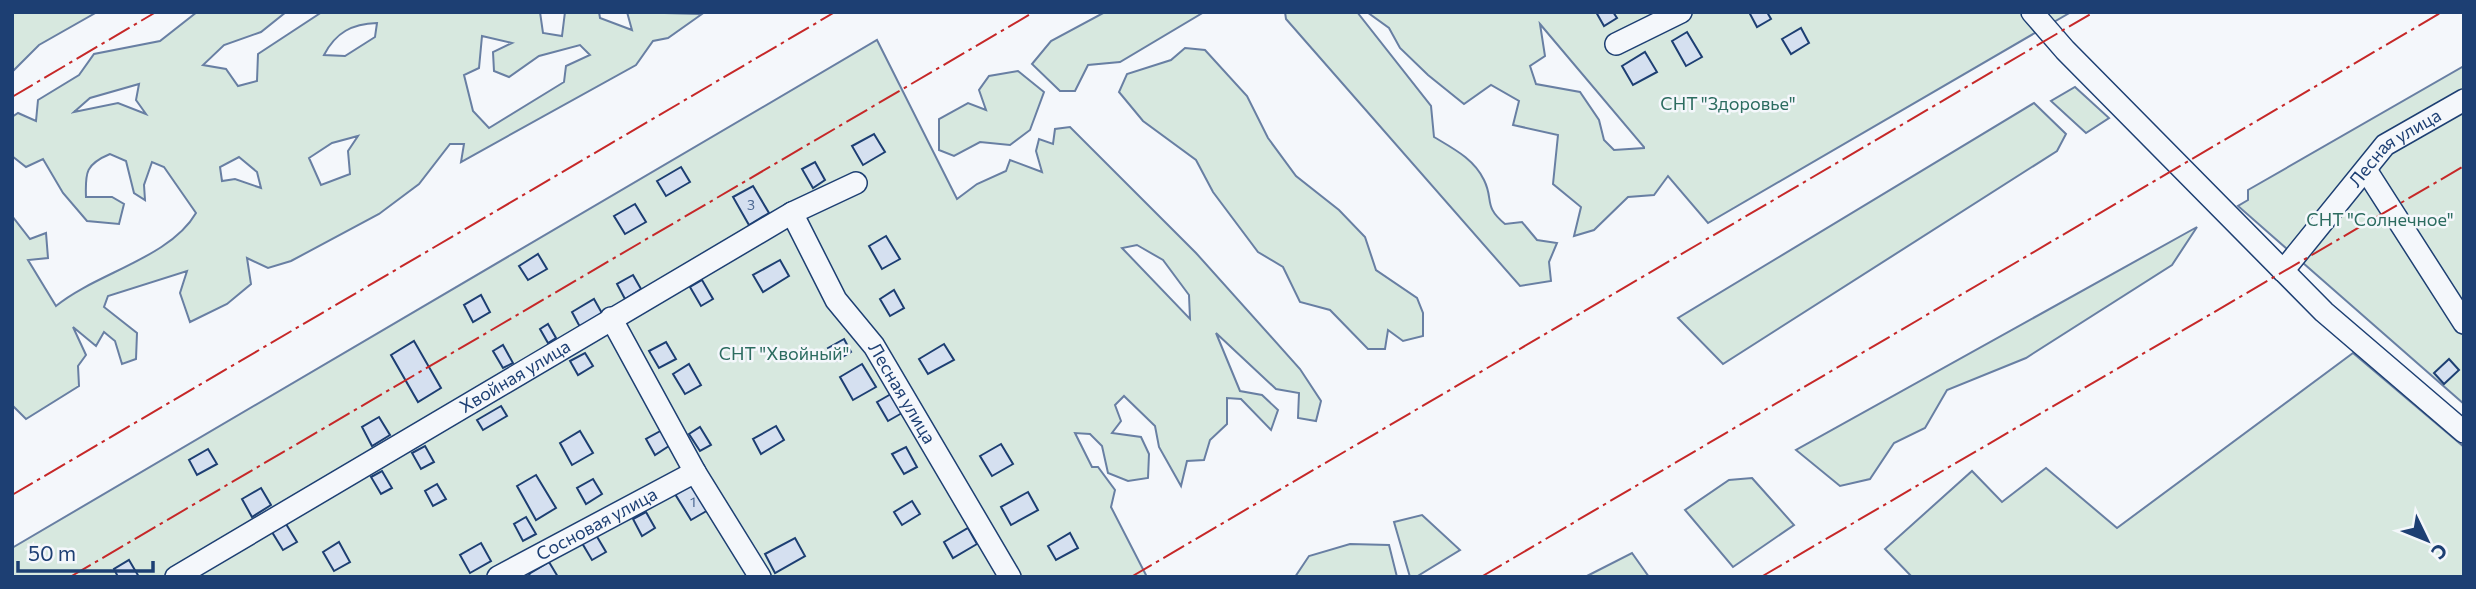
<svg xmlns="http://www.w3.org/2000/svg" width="2476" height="589" viewBox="0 0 2476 589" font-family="Commissioner,sans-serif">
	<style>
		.green { fill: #d7e8df; stroke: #687fa3; stroke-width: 2; fill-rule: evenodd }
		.building { fill: #d5e0f0; stroke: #1d3f73; stroke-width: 2 }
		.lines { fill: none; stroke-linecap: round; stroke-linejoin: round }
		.minor-casing { stroke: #1d3f73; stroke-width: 24 }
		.minor { stroke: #f4f7fb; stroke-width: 21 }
		.power { stroke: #c62828; stroke-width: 2; stroke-dasharray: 24 5 3.5 5; stroke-linecap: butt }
		.labels { text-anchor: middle; stroke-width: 5; stroke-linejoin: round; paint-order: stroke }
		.number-label { font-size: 14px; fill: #4b6792 }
		.park-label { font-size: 18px; fill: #2c6c60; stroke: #f4f7fb }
		.street-label { font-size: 18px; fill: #1d3f73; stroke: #f4f7fb }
	</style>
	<rect width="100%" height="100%" fill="#f4f7fb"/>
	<g class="green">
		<polygon points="12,12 97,12 39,45 12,72"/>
		<path d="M197 12H286L261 32 224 45 203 65 226 69 238 86 257 81 258 54 322 12H540L543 33 562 36 565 12H599L600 18 632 30 627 12 702 14 668 38 653 41 636 65 461 162 464 144H450L419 184 379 214 291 261 268 268 247 258 251 284 227 304 190 322 180 293 187 271 108 296 104 307 137 333 136 359 122 364 115 341 104 332 96 346 73 327 86 355 78 366 79 386 26 419 12 405V216L30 239 46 233 48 258 28 260 56 306C96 273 170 258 196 213L164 167 152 162 144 185 145 200 134 193 126 161 110 154C86 164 85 172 86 197H112L124 204 119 224 87 221 63 193 43 159 26 167 12 156V117L18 113 36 121 38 100 79 75 94 54 160 41ZM377 23 375 37 345 56 324 55C336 32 352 24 377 23ZM482 36 512 43 493 52 494 71 509 77 539 56 580 45 590 55 566 66 564 82 489 128 473 111 464 75 479 68ZM139 84 136 100 146 114 118 103 74 112 90 98ZM358 136 348 151 350 174 321 185 309 158 332 143ZM239 157 257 172 261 188 235 179 222 181 220 167Z"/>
		<polygon points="1105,12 1204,12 1120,62 1088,65 1075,91 1060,91 1032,64 1051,41"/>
		<path d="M1285 12H1357L1431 106 1434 137C1454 149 1474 159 1484 180 1494 200 1483 206 1505 224L1522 222 1537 240 1557 243 1549 262 1551 281 1520 286 1286 19Z"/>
		<path d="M1367 12 1423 13 2071 12 1708 223 1668 176 1654 195 1628 197 1594 230 1574 236 1581 207 1553 184 1558 135 1513 125 1519 101 1491 85 1464 104 1428 75 1400 48 1389 28ZM1540 24 1644 147V148L1614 150 1604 140 1599 120 1580 92 1536 84 1530 66 1545 56Z"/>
		<path d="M877 40 957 199 977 184 1006 171 1010 160 1042 172 1036 151 1039 139 1053 144 1055 129 1070 127 1196 253 1300 369 1321 401 1316 421 1298 418 1299 393 1276 389 1216 333 1240 391 1262 395 1278 410 1271 430 1241 399 1227 398V424L1210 440 1204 460 1187 461 1181 486 1159 447 1155 426 1124 396 1115 405 1121 421 1112 433 1141 437 1149 454 1148 478 1128 481 1108 473 1102 446 1090 434 1075 433 1092 467H1098L1115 490 1111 507 1147 577H12V548ZM1137 245 1163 260 1189 295 1190 319 1122 248Z"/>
		<polygon points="1185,48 1205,50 1247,96 1268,138 1296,176 1339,210 1365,237 1376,270 1417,298 1423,313 1423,336 1403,341 1388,330 1385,349 1368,349 1330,310 1300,302 1283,267 1258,252 1213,192 1196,160 1143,121 1119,92 1127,74 1171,60"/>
		<polygon points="2464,66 2464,404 2238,206 2248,200 2248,190"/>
		<polygon points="1018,71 1044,92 1030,130 1010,145 980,142 954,156 939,150 939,119 968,103 986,110 979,90 989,76"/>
		<polygon points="2075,87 2109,118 2086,133 2051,101"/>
		<polygon points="2034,103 2066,134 2057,151 1723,364 1678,318"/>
		<polygon points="2197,227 2172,265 2026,358 1947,390 1925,428 1894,443 1870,479 1840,486 1796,450"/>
		<polygon points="2353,353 2464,447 2464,577 1912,577 1885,549 1972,471 2002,502 2046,468 2117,528"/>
		<polygon points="1752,478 1794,525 1733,567 1685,510 1729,480"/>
		<polygon points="1422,515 1460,550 1416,577 1410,577 1394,522"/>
		<polygon points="1350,544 1389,545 1397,577 1295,577 1309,556"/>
		<polygon points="1632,553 1649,577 1585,577"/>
	</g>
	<g class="building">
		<polygon points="1596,12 1613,12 1617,18 1604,26"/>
		<polygon points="1749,12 1767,12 1771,19 1757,27"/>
		<polygon points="1801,28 1809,43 1791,54 1782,39"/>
		<polygon points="1687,32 1702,57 1686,66 1672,41"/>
		<polygon points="1645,52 1657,72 1633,85 1622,66"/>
		<polygon points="874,134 885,152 863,165 852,146"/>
		<polygon points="815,162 825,180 813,188 802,169"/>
		<polygon points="681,167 690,182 666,196 657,181"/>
		<polygon points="753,186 769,213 749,225 733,197"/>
		<polygon points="635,204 646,222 625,234 614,216"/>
		<polygon points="886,236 900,259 882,269 869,246"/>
		<polygon points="538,254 547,269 528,280 519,266"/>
		<polygon points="780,260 789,276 763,292 753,275"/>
		<polygon points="633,275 641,289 625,299 617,284"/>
		<polygon points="702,280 713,299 701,306 690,287"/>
		<polygon points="894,290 904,308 890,316 880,299"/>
		<polygon points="481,295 490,312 473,322 464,305"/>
		<polygon points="594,299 603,315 580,327 572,312"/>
		<polygon points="548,324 556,338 548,343 540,329"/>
		<polygon points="844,339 851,352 836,361 828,348"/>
		<polygon points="414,341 441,388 418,402 391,355"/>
		<polygon points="666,342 676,359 659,368 649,351"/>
		<polygon points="944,344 954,360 928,374 919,359"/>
		<polygon points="503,345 513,363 503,368 493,351"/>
		<polygon points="585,353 593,366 578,375 570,361"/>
		<polygon points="2449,359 2459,370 2444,384 2434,373"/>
		<polygon points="689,364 701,385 685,394 673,374"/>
		<polygon points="862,364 876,387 853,400 840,377"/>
		<polygon points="891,394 902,413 888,421 877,402"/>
		<polygon points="501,406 507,416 483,430 477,420"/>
		<polygon points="379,417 390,435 372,446 362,427"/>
		<polygon points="776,426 784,440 761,454 753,439"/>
		<polygon points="700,427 711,445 700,451 689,434"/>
		<polygon points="664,429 672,444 655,455 646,439"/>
		<polygon points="580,431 593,453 572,465 560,443"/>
		<polygon points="1001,444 1013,464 992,476 980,456"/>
		<polygon points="425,446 434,462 421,469 412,453"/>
		<polygon points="906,447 917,467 904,474 892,454"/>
		<polygon points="208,449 217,464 197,475 189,460"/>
		<polygon points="382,471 392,488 381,494 371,477"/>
		<polygon points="536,475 556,508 536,520 517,486"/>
		<polygon points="593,479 602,494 586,504 577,488"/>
		<polygon points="695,483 710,509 691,520 675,494"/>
		<polygon points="437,484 446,499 433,506 425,491"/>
		<polygon points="261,488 271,505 252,517 242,499"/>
		<polygon points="1028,492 1038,510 1011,525 1001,507"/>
		<polygon points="912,501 920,514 902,525 894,512"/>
		<polygon points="646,512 655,528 642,536 633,519"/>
		<polygon points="526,517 536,534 523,541 514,524"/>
		<polygon points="286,524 297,542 283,550 272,532"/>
		<polygon points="968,528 977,544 953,558 944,542"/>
		<polygon points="1070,533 1078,548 1056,560 1048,546"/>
		<polygon points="596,535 606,552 592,560 582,543"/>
		<polygon points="795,538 805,556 775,573 765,554"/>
		<polygon points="339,542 350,562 334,571 323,552"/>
		<polygon points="481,543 491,561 470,573 460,555"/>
		<polygon points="129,560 139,577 118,577 114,569"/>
		<polygon points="549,562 558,577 531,577 529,574"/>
	</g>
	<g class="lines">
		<defs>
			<g id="minor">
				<polyline points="2032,12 2065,50 2324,312 2464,432"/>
				<polyline points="1616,44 1681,12"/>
				<polyline points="2366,170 2464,323"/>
				<path id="s1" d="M792 213 836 300 874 346 1010 577"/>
				<path id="s2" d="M2283 271 2385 145 2464 100"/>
				<polyline points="611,318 695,472 760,577"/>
				<path id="s3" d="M176 577 792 213 856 183"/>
				<path id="s4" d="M498 577 695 472"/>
			</g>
		</defs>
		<use href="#minor" class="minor-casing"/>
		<use href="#minor" class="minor"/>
		<g class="power">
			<polyline points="12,97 156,12"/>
			<polyline points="12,495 835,12"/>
			<polyline points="70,577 1034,12"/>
			<polyline points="1131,577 2094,12"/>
			<polyline points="1481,577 2442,12"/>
			<polyline points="1761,577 2464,166"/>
		</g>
	</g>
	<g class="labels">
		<g class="number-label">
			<text x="751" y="210">3</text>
			<text x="693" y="507">1</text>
		</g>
		<g class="park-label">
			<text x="1728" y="110">СНТ "Здоровье"</text>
			<text x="2380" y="226">СНТ "Солнечное"</text>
			<text x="784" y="360">СНТ "Хвойный"</text>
		</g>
		<g class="street-label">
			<text dy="6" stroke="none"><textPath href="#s2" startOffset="168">Лесная улица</textPath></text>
			<text dy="6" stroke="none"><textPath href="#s3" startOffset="394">Хвойная улица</textPath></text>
			<text dy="6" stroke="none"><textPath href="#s1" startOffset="212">Лесная улица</textPath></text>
			<text dy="6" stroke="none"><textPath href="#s4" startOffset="112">Сосновая улица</textPath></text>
		</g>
	</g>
	<rect width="2476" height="589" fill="none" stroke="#1d3f73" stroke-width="28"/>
	<g transform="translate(2427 540) rotate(133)" stroke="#f4f7fb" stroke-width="5" paint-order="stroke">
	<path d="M0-5L12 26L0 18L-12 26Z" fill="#1d3f73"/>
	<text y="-10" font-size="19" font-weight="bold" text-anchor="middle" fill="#1d3f73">С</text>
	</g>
	<path d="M18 561v10h135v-10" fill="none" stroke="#1d3f73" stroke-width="3.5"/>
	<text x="28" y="561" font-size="21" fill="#1d3f73" stroke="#f4f7fb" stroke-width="5" paint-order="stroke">50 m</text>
</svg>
